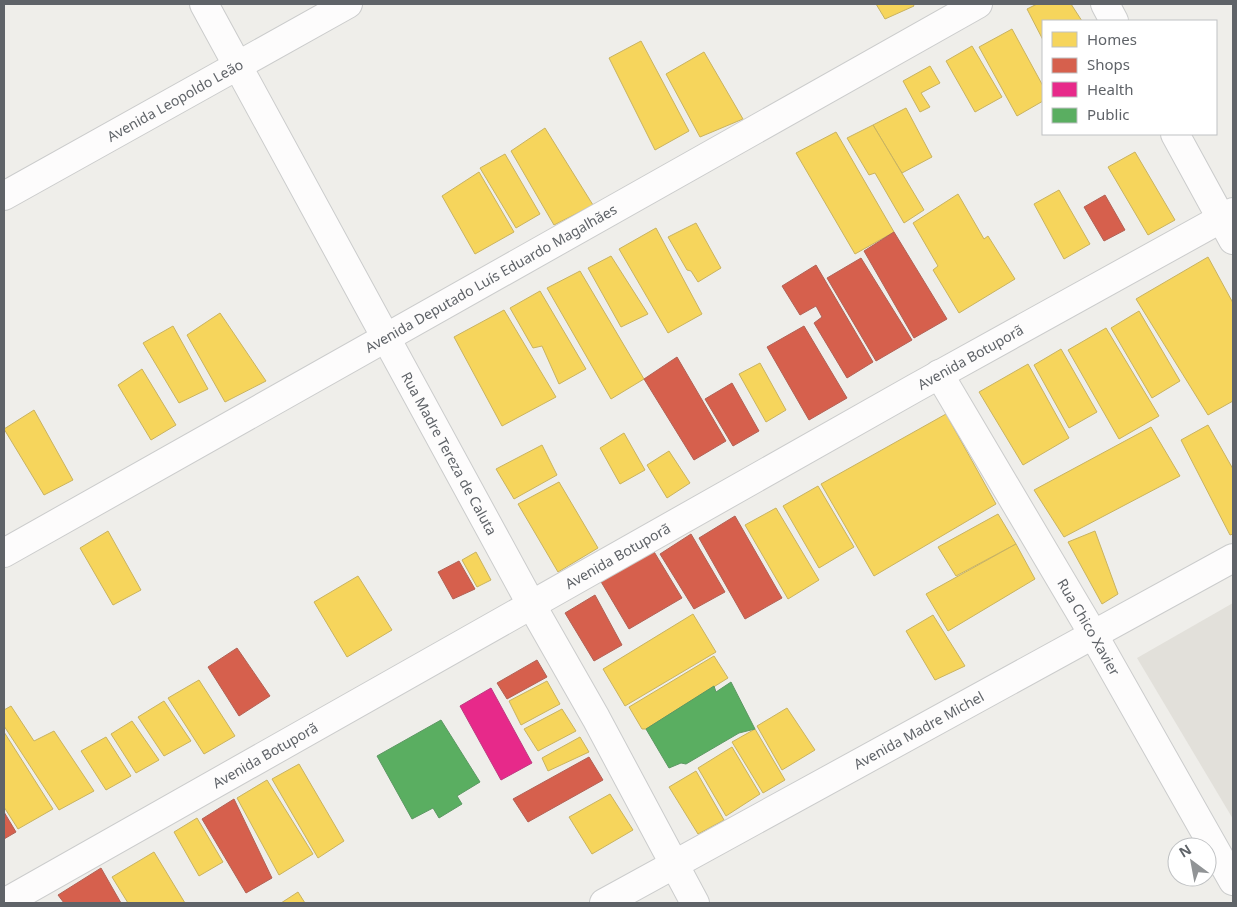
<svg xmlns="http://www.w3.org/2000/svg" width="1237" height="907" viewBox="0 0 1237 907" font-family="'Noto Sans',sans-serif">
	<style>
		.education { fill: #e2e0da }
		.homes { fill: #f6d55c; stroke: #c9b360 }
		.shops { fill: #d6604d; stroke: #b26155 }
		.health { fill: #e7298a; stroke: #be3a80 }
		.public { fill: #5aae61; stroke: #5c9863 }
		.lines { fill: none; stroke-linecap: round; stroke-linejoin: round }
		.minor-casing { stroke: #cbcccc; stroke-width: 30 }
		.minor { stroke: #fdfcfc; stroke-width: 28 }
		.labels { text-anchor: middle; stroke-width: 5; stroke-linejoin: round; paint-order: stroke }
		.street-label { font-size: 14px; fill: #5f6368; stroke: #fff }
	</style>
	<rect width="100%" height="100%" fill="#efeeea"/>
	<polygon class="education" points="1233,603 1233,819 1137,658"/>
	<g class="homes">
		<polygon points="876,4 913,4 914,6 885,19"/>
		<polygon points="1037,4 1071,4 1082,21 1043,21 1043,40 1027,9"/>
		<polygon points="1012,29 1043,86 1043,101 1017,116 979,47"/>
		<polygon points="641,41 689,131 655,150 609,58"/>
		<polygon points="972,46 1002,97 975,112 946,61"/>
		<polygon points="704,52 743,119 700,137 666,74"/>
		<polygon points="930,66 940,83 921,93 930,107 920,112 903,81"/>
		<polygon points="906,108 932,157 902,173 873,125"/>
		<polygon points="873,125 924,210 904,223 875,173 869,175 847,138"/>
		<polygon points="545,128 593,205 554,225 511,151"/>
		<polygon points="836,132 894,232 855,254 796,153"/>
		<polygon points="1135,152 1175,220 1148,235 1108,167"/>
		<polygon points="505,154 540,214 516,228 480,168"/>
		<polygon points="479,172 514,232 475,254 442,196"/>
		<polygon points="1059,190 1090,244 1064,259 1034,204"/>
		<polygon points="958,194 984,239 988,236 1015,279 959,313 933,270 938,266 913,223"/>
		<polygon points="696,223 721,268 698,282 691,271 687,270 668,237"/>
		<polygon points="656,228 702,314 668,333 619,249"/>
		<polygon points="611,256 648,314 621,327 588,268"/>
		<polygon points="1208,257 1233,303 1233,401 1208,415 1136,299"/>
		<polygon points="580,271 644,379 611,399 547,288"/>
		<polygon points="540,291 586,369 559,384 542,346 533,348 510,308"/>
		<polygon points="504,310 556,397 502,426 454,337"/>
		<polygon points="1139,311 1180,381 1152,398 1111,328"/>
		<polygon points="220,313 266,381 225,402 187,335"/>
		<polygon points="173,326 208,389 179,403 143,343"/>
		<polygon points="1106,328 1159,416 1119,439 1068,350"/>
		<polygon points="1061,349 1097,412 1069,428 1034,365"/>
		<polygon points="760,363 786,410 766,422 739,374"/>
		<polygon points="1028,364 1069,438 1023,465 979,392"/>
		<polygon points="142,369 176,425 151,440 118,385"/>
		<polygon points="34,410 73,480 44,495 4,429"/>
		<polygon points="946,414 996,504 874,576 821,484"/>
		<polygon points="1208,425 1233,469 1233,534 1230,535 1181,440"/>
		<polygon points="1151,427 1180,476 1064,537 1034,490"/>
		<polygon points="624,433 645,470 620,484 600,448"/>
		<polygon points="542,445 557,475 514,499 496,469"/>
		<polygon points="669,451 690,483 667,498 647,465"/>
		<polygon points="559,482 598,548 558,572 518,504"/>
		<polygon points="818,486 854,547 819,568 783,506"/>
		<polygon points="776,508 819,580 788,599 745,525"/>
		<polygon points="998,514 1016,544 956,576 938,547"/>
		<polygon points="108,531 141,590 113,605 80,548"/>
		<polygon points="1095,531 1118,594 1102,604 1068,542"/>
		<polygon points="1016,544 1035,579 948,631 926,594"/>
		<polygon points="476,552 491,580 477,587 462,560"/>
		<polygon points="358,576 392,630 347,657 314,602"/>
		<polygon points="693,614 716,652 625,706 603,669"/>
		<polygon points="933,615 965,666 935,680 906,631"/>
		<polygon points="714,656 728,678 646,729 642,729 629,707"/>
		<polygon points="199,680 235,736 204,754 168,698"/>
		<polygon points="547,681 560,704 521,725 509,701"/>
		<polygon points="164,701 191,741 164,756 138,717"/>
		<polygon points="11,706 34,741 54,731 94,791 59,810 4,726 4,710"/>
		<polygon points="787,708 815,750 782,770 757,726"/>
		<polygon points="562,709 576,731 538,751 524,729"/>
		<polygon points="132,721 159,760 136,773 111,734"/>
		<polygon points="755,729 785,780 763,793 732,742"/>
		<polygon points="4,732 53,809 18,829 4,807"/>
		<polygon points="106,737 131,776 106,790 81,751"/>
		<polygon points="580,737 589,752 548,771 542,758"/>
		<polygon points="732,747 760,794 726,816 698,768"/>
		<polygon points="299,764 344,841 318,858 272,779"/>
		<polygon points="696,771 724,820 698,834 669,787"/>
		<polygon points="267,780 313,854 279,875 237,798"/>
		<polygon points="610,794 633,830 592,854 569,817"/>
		<polygon points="197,818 223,862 199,876 174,832"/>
		<polygon points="154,852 185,903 128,903 112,877"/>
		<polygon points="298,892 305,903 281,903"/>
	</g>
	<g class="shops">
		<polygon points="1105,195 1125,230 1104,241 1084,207"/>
		<polygon points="894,232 947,319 914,338 864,251"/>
		<polygon points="861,258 912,340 876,361 827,278"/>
		<polygon points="816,265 873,362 847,378 814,323 822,317 816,306 800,315 782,286"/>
		<polygon points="804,326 847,398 809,420 767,347"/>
		<polygon points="677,357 726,441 694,460 644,379"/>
		<polygon points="732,383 759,431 733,446 705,399"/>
		<polygon points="735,516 782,598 745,619 699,538"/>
		<polygon points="691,534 725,592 694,609 660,554"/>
		<polygon points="653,550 682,598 629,629 600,580"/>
		<polygon points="459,561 475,589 453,599 438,572"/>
		<polygon points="595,595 622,645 594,661 565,613"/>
		<polygon points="237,648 270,696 239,716 208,667"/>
		<polygon points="537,660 547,677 507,699 497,683"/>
		<polygon points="589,757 603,780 528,822 513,799"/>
		<polygon points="234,799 272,878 246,893 202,819"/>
		<polygon points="4,812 16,832 4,839"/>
		<polygon points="101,868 121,903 64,903 58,895"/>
	</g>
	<polygon class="health" points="491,688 532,763 501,780 460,706"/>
	<g class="public">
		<polygon points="731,682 755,729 739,733 686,764 681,763 669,768 646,729 714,686 716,692"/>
		<polygon points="441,720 480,782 457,796 462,804 439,818 433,808 412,819 377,756"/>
	</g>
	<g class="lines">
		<defs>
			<g id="minor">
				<path id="s1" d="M204 4 531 604 596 718 695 903"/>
				<polyline points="1105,4 1114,21"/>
				<polyline points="1175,134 1233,240"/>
				<path id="s2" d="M4 196 348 4"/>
				<path id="s3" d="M939 374 1093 634 1233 881"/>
				<path id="s4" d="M4 553 978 4"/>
				<path id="s5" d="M4 903 915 388 1233 212"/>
				<path id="s6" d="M604 903 1233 558"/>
			</g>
		</defs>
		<use href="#minor" class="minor-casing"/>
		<use href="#minor" class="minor"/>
	</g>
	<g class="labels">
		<g class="street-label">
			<text dy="5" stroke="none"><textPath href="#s2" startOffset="196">Avenida Leopoldo Leão</textPath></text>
			<text dy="5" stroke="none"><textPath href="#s4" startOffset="559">Avenida Deputado Luís Eduardo Magalhães</textPath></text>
			<text dy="5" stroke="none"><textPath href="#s5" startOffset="1110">Avenida Botuporã</textPath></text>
			<text dy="5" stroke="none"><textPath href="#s1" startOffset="512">Rua Madre Tereza de Caluta</textPath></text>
			<text dy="5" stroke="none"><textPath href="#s5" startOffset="705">Avenida Botuporã</textPath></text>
			<text dy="5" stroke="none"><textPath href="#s3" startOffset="294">Rua Chico Xavier</textPath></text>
			<text dy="5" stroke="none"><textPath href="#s6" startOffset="359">Avenida Madre Michel</textPath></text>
			<text dy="5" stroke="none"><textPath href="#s5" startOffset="300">Avenida Botuporã</textPath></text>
		</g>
	</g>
	<rect width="1237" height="907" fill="none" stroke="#5f6368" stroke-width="10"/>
	<rect x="1042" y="20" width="175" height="115" fill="#ffffff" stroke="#bfc1c3"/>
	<rect x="1052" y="32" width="25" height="15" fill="#f6d55c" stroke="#bfc1c3"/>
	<text x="1087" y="45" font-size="15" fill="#5f6368">Homes</text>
	<rect x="1052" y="58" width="25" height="15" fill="#d6604d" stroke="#bfc1c3"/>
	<text x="1087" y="70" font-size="15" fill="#5f6368">Shops</text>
	<rect x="1052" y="82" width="25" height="15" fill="#e7298a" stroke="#bfc1c3"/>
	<text x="1087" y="95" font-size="15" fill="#5f6368">Health</text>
	<rect x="1052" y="108" width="25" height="15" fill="#5aae61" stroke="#bfc1c3"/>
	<text x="1087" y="120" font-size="15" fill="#5f6368">Public</text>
	<g transform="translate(1192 862) rotate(328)"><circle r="24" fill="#ffffff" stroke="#bfc1c3"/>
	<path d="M0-4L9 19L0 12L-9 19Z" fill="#919496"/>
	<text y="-8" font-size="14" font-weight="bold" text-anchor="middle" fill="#5f6368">N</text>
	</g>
</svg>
